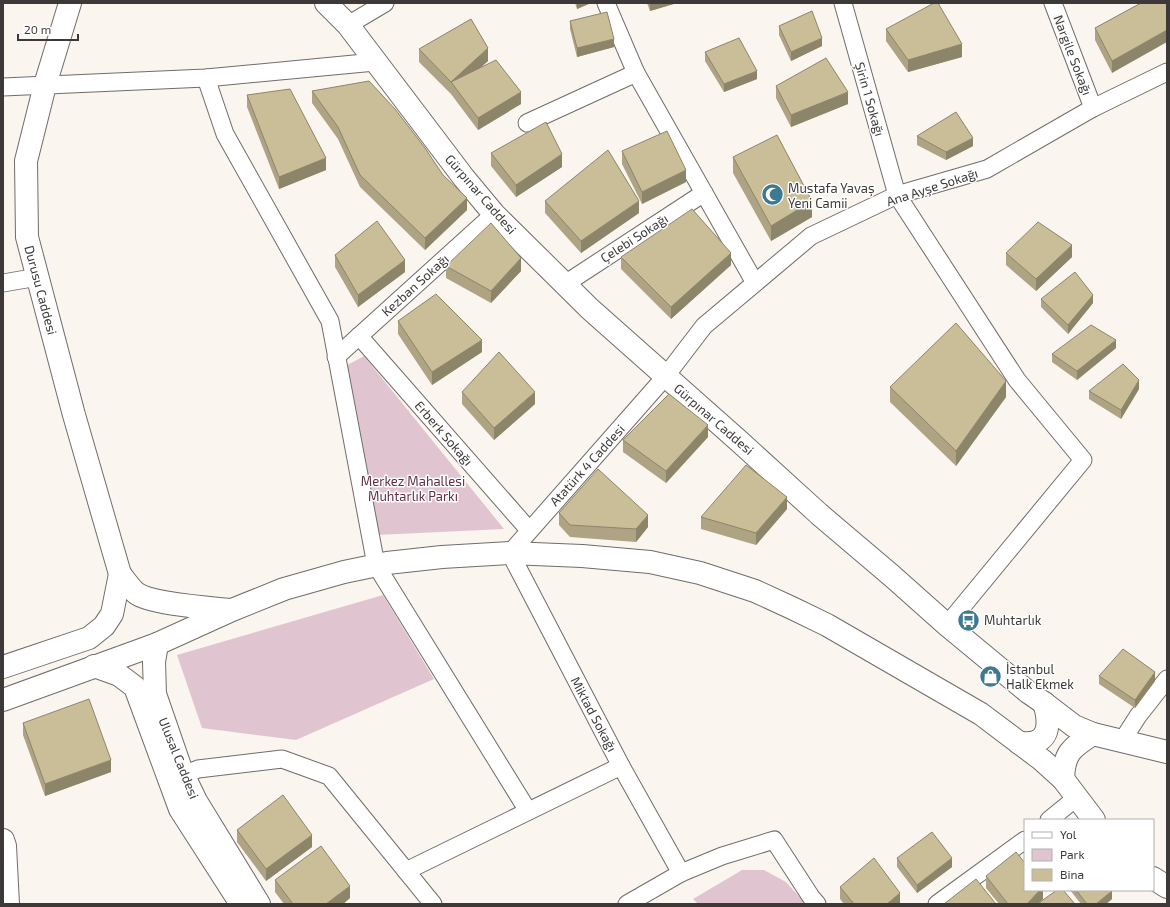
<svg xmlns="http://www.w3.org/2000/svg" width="1170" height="907" viewBox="0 0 1170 907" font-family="'Exo 2',sans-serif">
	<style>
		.green { fill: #e0c5d0 }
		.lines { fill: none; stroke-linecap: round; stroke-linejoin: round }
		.street-casing { stroke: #716c68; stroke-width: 19 }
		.secondary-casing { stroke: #716c68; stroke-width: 24 }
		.street { stroke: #fff; stroke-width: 17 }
		.secondary { stroke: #fff; stroke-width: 22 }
		.wall { fill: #aea383 }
		.shaded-wall { fill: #8d856a }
		.building { fill: #cabe98; stroke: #8d856a }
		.labels { text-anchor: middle; stroke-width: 3; stroke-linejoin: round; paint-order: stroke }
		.street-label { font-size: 13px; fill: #3c3938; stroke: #fff }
		.poi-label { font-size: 13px; fill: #3c3938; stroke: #fff; text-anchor: start }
		.park-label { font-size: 13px; fill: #612d46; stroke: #fff }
	</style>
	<rect width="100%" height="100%" fill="#fbf5f0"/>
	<g class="green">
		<polygon points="364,356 504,529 377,535 342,368"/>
		<polygon points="383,595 434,679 296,740 202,728 177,655"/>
		<polygon points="742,870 764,870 786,882 806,904 698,904 693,899"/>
	</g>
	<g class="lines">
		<defs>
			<g id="street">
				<polyline points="606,3 636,73 755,283"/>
				<polyline points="843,3 897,195 1017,380 1083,460 947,625"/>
				<polyline points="1053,3 1093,108"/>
				<polyline points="348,25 385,3"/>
				<polyline points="206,78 225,134 330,321 376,565 528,811"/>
				<polyline points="3,87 206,78 375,62"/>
				<polyline points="527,123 636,73"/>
				<polyline points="3,283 38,277"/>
				<polyline points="565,284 704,193"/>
				<polyline points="359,336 529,530"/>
				<polyline points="336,357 494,214"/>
				<polyline points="1122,741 1138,716 1167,679"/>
				<polyline points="172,780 198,769 282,759 329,776 433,904"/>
				<polyline points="1049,820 1076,798"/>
				<polyline points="406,871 621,766"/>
				<polyline points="681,873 621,766 510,553 665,377 704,326 811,236 897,195 987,169 1093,108 1167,72"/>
				<polyline points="627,904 681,873 722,856 774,840 811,897 817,904"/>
				<polyline points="937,904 1025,840"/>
			</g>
			<g id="secondary">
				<path d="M70 3 45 85 26 161 27 237 74 415 120 574C125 580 130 588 136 593 150 604 211 608 231 610"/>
				<polyline points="326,3 348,25 464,178 494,214 590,309 740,442 819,514 892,576 947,625 1028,692 1044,703 1074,726 1093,734 1167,752"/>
				<polyline points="157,644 154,662 155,694 182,772 196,801 259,904"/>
				<polyline points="94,666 119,675 135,687 180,809 241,904"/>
				<polyline points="3,667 89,638 104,626 112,614 120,574"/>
				<polyline points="3,700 157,644 232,610 284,589 344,572 387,563 442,557 510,553 582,556 650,562 700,573 755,591 792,608 827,625 981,714 1042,760 1063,779 1094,820"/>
				<path d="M1019 743C1024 743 1030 744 1035 742 1052 737 1048 715 1044 703"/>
				<path d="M1063 779C1064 753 1071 748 1093 734"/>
				<polyline points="3,840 5,846 8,904"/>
				<polyline points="1153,878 1167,887"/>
			</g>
		</defs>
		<use href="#street" class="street-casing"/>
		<use href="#secondary" class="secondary-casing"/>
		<use href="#street" class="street"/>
		<use href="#secondary" class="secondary"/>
	</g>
	<g class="wall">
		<polygon points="575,3 591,3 577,9"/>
		<polygon points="647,3 677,3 650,11"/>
		<polygon points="1141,3 1112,73 1095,40 1095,28"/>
		<polygon points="570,21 614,47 577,57 570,29"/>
		<polygon points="779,26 822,46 791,61 779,35"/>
		<polygon points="886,29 962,57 908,72 886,41"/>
		<polygon points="419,49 488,61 480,68 521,104 478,130 451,94 419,62"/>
		<polygon points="705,52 757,79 724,92 705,61"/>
		<polygon points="776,86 848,104 791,127 776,98"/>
		<polygon points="312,91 467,210 425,250 360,187 338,139 312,103"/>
		<polygon points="247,95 326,170 279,189 247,107"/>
		<polygon points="917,136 973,146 946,160 917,145"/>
		<polygon points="622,151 686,182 642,204 622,164"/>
		<polygon points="491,153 562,167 516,197 491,166"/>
		<polygon points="733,157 812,217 771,241 733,173"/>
		<polygon points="545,201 639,213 581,253 545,213"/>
		<polygon points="1006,253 1072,257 1036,291 1006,265"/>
		<polygon points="335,255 405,272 358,307 335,267"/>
		<polygon points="621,257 731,265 671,319 621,269"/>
		<polygon points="446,266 521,271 491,303 446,278"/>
		<polygon points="1041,299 1093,303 1068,334 1041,307"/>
		<polygon points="398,321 482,352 432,385 398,334"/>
		<polygon points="1116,348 1077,380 1052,362 1052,354"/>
		<polygon points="890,387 1006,397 956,466 890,402"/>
		<polygon points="1139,389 1121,419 1089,399 1089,391"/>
		<polygon points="462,392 535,404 494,440 462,404"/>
		<polygon points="708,437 666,483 623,452 623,440"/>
		<polygon points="787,509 756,545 701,529 701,517"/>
		<polygon points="559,513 648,527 636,542 570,537 559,525"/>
		<polygon points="1099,676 1155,681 1135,708 1099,684"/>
		<polygon points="23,723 111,772 45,796 23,735"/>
		<polygon points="237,830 312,847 266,881 237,842"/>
		<polygon points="1025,846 1025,861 1024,860 1024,848"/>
		<polygon points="897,858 952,867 917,893 897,867"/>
		<polygon points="986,876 1043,890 1043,899 1038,904 999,904 986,888"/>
		<polygon points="275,880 350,898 343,904 284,904 275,892"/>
		<polygon points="840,887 900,904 844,904 840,899"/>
		<polygon points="1070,890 1112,890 1112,899 1106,904 1081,904"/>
	</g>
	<g class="shaded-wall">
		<polygon points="577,3 591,3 577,9"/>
		<polygon points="650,3 677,3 650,11"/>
		<polygon points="1167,30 1167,42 1112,73 1112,61"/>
		<polygon points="822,38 822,46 791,61 791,52"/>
		<polygon points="614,39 614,47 577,57 577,48"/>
		<polygon points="962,44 962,57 908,72 908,60"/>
		<polygon points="488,48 488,61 456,89 451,82"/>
		<polygon points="757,71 757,79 724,92 724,84"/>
		<polygon points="521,92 521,104 478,130 478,118"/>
		<polygon points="848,92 848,104 791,127 791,115"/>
		<polygon points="973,138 973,146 946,160 946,152"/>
		<polygon points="562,154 562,167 516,197 516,185"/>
		<polygon points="326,158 326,170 279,189 279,177"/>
		<polygon points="686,170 686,182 642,204 642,192"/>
		<polygon points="467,198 467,210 425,250 425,238"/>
		<polygon points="639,201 639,213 581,253 581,241"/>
		<polygon points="812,201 812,217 771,241 771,226"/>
		<polygon points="1072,245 1072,257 1036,291 1036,279"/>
		<polygon points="731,253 731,265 671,319 671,307"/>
		<polygon points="521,258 521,271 491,303 491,291"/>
		<polygon points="405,260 405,272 358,307 358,295"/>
		<polygon points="1093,295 1093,303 1068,334 1068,325"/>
		<polygon points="482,340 482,352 432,385 432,372"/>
		<polygon points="1116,340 1116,348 1077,380 1077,371"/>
		<polygon points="1139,380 1139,389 1121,419 1121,410"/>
		<polygon points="1006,381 1006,397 956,466 956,451"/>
		<polygon points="535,392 535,404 494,440 494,428"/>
		<polygon points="708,425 708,437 666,483 666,471"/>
		<polygon points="787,497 787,509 756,545 756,533"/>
		<polygon points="648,515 648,527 636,542 636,529"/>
		<polygon points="1155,672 1155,681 1135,708 1135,700"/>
		<polygon points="111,760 111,772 45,796 45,784"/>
		<polygon points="312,835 312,847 266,881 266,869"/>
		<polygon points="952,858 952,867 917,893 917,885"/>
		<polygon points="350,886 350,898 343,904 326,904"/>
		<polygon points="1040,890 1043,890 1043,899 1038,904 1027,904"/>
		<polygon points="1112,891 1112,899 1106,904 1096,904"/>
		<polygon points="900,893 900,904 887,904"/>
	</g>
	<g class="building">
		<polygon points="934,3 938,3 962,44 908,60 886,29"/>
		<polygon points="1141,3 1167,3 1167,30 1112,61 1095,28"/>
		<polygon points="812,11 822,38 791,52 779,26"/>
		<polygon points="607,12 614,39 577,48 570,21"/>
		<polygon points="471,19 488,48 451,82 496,60 521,92 478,118 451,82 419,49"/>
		<polygon points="739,38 757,71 724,84 705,52"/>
		<polygon points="826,58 848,92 791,115 776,86"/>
		<polygon points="369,81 395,109 425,148 443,175 467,198 425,238 360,175 338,127 312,91"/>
		<polygon points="290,89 326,158 279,177 247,95"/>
		<polygon points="956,112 973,138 946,152 917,136"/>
		<polygon points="546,122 562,154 516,185 491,153"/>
		<polygon points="667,131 686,170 642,192 622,151"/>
		<polygon points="777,135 812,201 771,226 733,157"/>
		<polygon points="608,150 639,201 581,241 545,201"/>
		<polygon points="692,209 731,253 671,307 621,257"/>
		<polygon points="377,221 405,260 358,295 335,255"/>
		<polygon points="1038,222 1072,245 1036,279 1006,253"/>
		<polygon points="491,223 521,258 491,291 446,266"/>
		<polygon points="1075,272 1093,295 1068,325 1041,299"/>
		<polygon points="436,294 482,340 432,372 398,321"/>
		<polygon points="956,323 1006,381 956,451 890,387"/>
		<polygon points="1091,325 1116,340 1077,371 1052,354"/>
		<polygon points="499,352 535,392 494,428 462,392"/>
		<polygon points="1123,364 1139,380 1121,410 1089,391"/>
		<polygon points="669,394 708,425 666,471 623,440"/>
		<polygon points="746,465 787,497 756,533 701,517"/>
		<polygon points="598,469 648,515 636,529 570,525 559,513"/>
		<polygon points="1123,649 1155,672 1135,700 1099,676"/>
		<polygon points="89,699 111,760 45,784 23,723"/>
		<polygon points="283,795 312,835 266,869 237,830"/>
		<polygon points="932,832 952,858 917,885 897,858"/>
		<polygon points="321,846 350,886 326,904 293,904 275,880"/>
		<polygon points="1016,852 1025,863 1025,890 1040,890 1027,904 1008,904 986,876"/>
		<polygon points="874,858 900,893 887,904 854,904 840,887"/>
		<polygon points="976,879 996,904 944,904"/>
		<polygon points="1057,890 1063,890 1075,904 1039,904 1040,902"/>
		<polygon points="1076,890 1112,890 1112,891 1096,904 1087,904"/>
	</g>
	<defs>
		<symbol id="mosque-disc" viewBox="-11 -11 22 22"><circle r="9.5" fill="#3e7992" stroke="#fff"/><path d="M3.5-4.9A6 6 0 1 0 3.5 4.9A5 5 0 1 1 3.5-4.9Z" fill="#fff"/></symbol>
		<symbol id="bus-disc" viewBox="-11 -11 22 22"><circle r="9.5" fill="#3e7992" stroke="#fff"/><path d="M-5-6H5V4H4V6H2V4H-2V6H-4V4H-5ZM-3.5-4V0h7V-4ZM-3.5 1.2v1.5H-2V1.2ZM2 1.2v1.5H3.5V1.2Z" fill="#fff"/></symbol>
		<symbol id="shop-disc" viewBox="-11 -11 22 22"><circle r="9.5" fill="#3e7992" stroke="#fff"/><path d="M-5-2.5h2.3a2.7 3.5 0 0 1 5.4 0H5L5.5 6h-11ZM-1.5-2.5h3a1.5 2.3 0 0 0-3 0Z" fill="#fff"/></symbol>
	</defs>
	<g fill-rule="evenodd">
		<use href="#mosque-disc" x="760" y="182" width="25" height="25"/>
		<use href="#bus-disc" x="956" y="608" width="25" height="25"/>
		<use href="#shop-disc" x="978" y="664" width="25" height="25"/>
	</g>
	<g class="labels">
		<g class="street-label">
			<text transform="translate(1073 55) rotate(69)" y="5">Nargile Sokağı</text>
			<text transform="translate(870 99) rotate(74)" y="5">Şirin 1 Sokağı</text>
			<text transform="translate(932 187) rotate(-18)" y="5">Ana Ayşe Sokağı</text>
			<text transform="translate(481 194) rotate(49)" y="5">Gürpınar Caddesi</text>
			<text transform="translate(634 238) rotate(-33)" y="5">Çelebi Sokağı</text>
			<text transform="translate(415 285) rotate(-42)" y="5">Kezban Sokağı</text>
			<text transform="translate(41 290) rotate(75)" y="5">Durusu Caddesi</text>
			<text transform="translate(714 419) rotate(41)" y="5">Gürpınar Caddesi</text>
			<text transform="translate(444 433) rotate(49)" y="5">Erberk Sokağı</text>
			<text transform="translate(587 465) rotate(-48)" y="5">Atatürk 4 Caddesi</text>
			<text transform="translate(594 714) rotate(62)" y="5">Miktad Sokağı</text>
			<text transform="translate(179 758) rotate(68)" y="5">Ulusal Caddesi</text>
		</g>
		<g class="poi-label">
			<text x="788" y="193">Mustafa Yavaş<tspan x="788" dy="15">Yeni Camii</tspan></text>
			<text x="984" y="625">Muhtarlık</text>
			<text x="1006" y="674">İstanbul<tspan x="1006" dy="15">Halk Ekmek</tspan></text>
		</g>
		<g class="park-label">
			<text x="413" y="486">Merkez Mahallesi<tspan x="413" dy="15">Muhtarlık Parkı</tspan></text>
		</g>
	</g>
	<rect width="1170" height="907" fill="none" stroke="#3c3938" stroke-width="8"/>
	<rect x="1024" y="819" width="130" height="72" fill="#ffffff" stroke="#b1b0af"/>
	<rect x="1032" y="832" width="20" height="6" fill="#ffffff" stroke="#b1b0af"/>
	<text x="1060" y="839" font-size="12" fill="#3c3938">Yol</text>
	<rect x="1032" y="849" width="20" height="12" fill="#e0c5d0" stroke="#b1b0af"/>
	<text x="1060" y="859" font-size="12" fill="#3c3938">Park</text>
	<rect x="1032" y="869" width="20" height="12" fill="#cabe98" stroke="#b1b0af"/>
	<text x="1060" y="879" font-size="12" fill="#3c3938">Bina</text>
	<path d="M18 34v6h60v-6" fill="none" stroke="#3c3938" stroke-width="2"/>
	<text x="24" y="34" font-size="12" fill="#3c3938" stroke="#ffffff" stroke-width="3" paint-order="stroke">20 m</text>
</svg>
